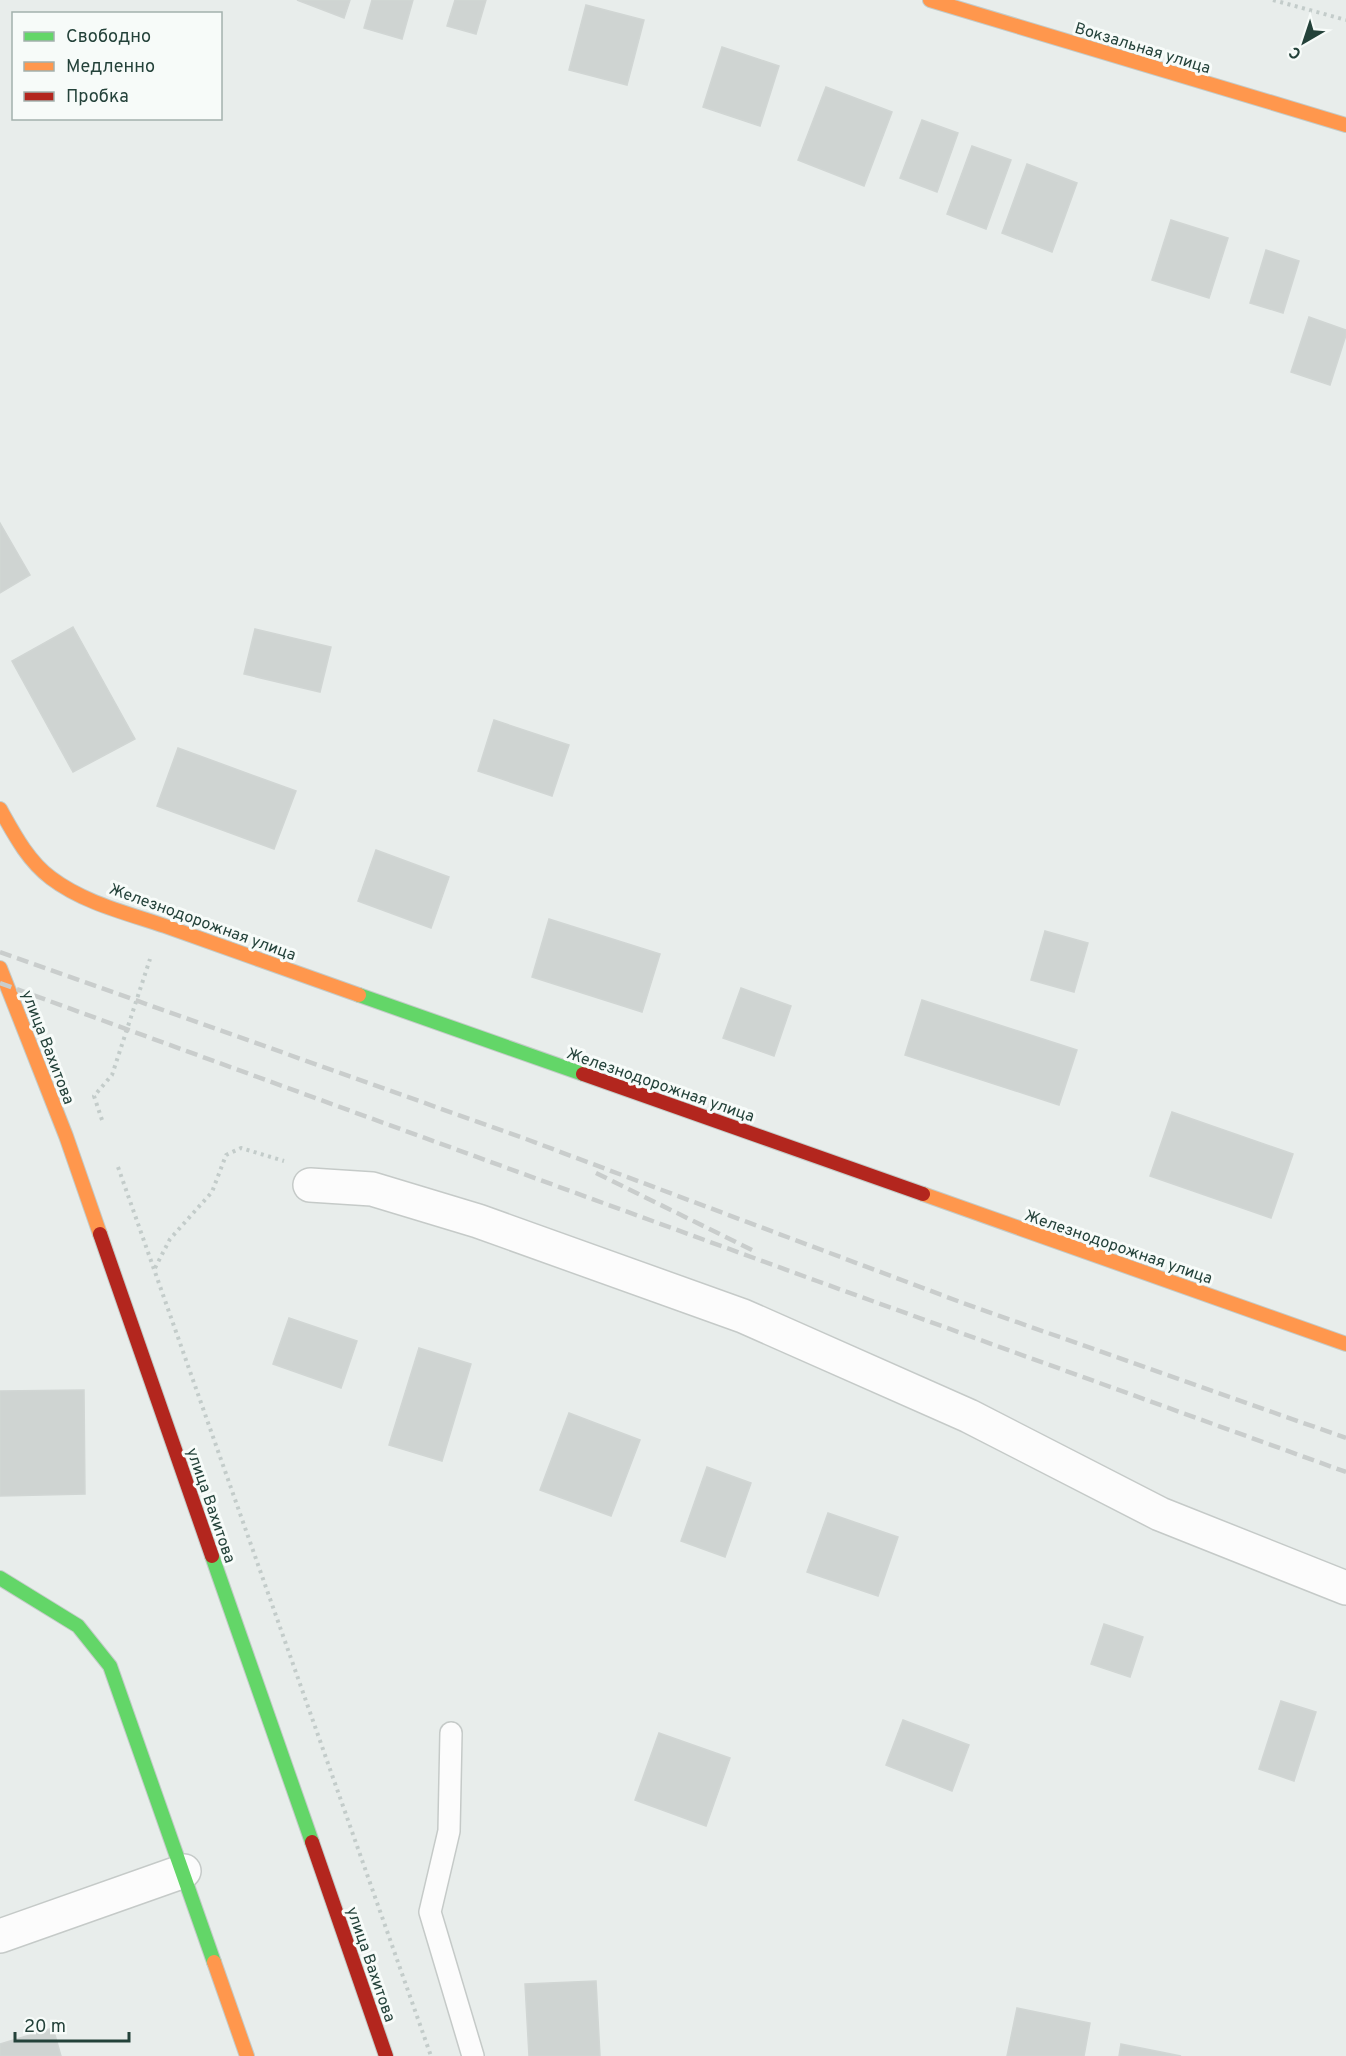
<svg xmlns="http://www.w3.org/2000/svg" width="1346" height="2056" viewBox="0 0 1346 2056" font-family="Overpass,sans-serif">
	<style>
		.building { fill: #cfd4d2; stroke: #d1d6d4; stroke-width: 1.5 }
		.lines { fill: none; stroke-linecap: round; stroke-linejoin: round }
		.lane-casing { stroke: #c5cac8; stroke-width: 24 }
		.street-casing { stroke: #c5cac8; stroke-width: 36 }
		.fast-casing { stroke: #c3cbc8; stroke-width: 16 }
		.slow-casing { stroke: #c3cbc8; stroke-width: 16 }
		.jam-casing { stroke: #c3cbc8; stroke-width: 16 }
		.path { stroke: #c3ccca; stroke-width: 4; stroke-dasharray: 3 4.5; stroke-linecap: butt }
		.lane { stroke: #fcfcfc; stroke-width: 21 }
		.street { stroke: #fcfcfc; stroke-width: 33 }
		.fast { stroke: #63d668; stroke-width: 14 }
		.slow { stroke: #ff974d; stroke-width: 14 }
		.jam { stroke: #b3261e; stroke-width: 14 }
		.rail { stroke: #c9cdcc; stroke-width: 4.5; stroke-dasharray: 12 6; stroke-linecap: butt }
		.labels { text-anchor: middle; stroke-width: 6; stroke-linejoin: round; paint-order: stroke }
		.street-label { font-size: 16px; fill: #24423a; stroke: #f7fbf9 }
	</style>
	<rect width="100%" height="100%" fill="#e8edeb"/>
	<g class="building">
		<polygon points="297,0 350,0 344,18"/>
		<polygon points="372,0 413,0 402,39 364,28"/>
		<polygon points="455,0 486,0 476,34 447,26"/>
		<polygon points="586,5 644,20 627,85 569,70"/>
		<polygon points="722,47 779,66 760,126 703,107"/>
		<polygon points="826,87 892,112 864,186 798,160"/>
		<polygon points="922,120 958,133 937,192 900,178"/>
		<polygon points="972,146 1011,160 986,229 947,214"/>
		<polygon points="1027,164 1077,183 1052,252 1002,233"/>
		<polygon points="1171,220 1228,238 1209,298 1152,280"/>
		<polygon points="1266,250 1299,261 1283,313 1250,303"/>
		<polygon points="1309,317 1346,330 1346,335 1330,385 1291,372"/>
		<polygon points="0,523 30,575 0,593"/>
		<polygon points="73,627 135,739 73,772 12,661"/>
		<polygon points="255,629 331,647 320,692 244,674"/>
		<polygon points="494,720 569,745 552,796 478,771"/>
		<polygon points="178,748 296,791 274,849 157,806"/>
		<polygon points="376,850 449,877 431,928 358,901"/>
		<polygon points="549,919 660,954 642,1012 532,977"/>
		<polygon points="1045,931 1088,943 1074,992 1031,980"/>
		<polygon points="741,988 791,1006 774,1056 723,1038"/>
		<polygon points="922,1000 1077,1050 1059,1105 905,1055"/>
		<polygon points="1172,1112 1293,1154 1271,1218 1150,1176"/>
		<polygon points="289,1318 357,1341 341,1388 273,1364"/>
		<polygon points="419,1348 471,1364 442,1461 389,1445"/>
		<polygon points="84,1390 85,1494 0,1496 0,1391"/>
		<polygon points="569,1413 640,1440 611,1516 540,1490"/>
		<polygon points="707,1467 751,1483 725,1557 681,1541"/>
		<polygon points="828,1513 898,1537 878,1596 807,1572"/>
		<polygon points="1104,1624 1143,1637 1130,1677 1091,1664"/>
		<polygon points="1281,1701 1316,1712 1294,1781 1259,1769"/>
		<polygon points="903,1720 969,1745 952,1791 886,1765"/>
		<polygon points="659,1733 730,1758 706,1826 635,1800"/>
		<polygon points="596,1981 600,2056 529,2056 525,1984"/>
		<polygon points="1017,2008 1090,2023 1084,2056 1007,2056"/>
		<polygon points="53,2028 61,2056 0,2056 0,2044"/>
		<polygon points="1121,2044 1181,2056 1119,2056"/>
	</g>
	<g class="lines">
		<defs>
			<polyline id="lane" points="451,1733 449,1831 430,1912 473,2056"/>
			<g id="street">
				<polyline points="310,1185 372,1189 478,1221 743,1316 969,1416 1160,1514 1346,1588"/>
				<polyline points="0,1936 184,1871"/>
			</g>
			<g id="fast">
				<polyline points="359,995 583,1074"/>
				<polyline points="212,1556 312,1842"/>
				<polyline points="0,1578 78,1626 110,1666 214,1962"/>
			</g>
			<g id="slow">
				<polyline points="930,0 1346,125"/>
				<path d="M0 809C14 834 28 861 51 878 84 903 127 913 165 926 230 949 294 972 359 995"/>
				<polyline points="0,968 66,1136 100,1234"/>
				<polyline points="923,1194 1346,1344"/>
				<polyline points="214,1962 247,2056"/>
			</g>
			<g id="jam">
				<polyline points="583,1074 923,1194"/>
				<polyline points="100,1234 212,1556"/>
				<polyline points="312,1842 386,2056"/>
			</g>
		</defs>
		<use href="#lane" class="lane-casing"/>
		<use href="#street" class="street-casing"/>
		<use href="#fast" class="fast-casing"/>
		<use href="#slow" class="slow-casing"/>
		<use href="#jam" class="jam-casing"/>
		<g class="path">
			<polyline points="1273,0 1346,20"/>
			<polyline points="102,1120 94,1096 112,1075 150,959"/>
			<polyline points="118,1167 431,2056"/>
			<polyline points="155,1268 170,1239 212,1192 226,1155 241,1148 284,1161"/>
		</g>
		<use href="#lane" class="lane"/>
		<use href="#street" class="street"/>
		<use href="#fast" class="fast"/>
		<use href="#slow" class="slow"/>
		<use href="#jam" class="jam"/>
		<g class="rail">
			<polyline points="0,952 526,1139 963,1303 1346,1438"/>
			<polyline points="0,983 817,1281 1346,1472"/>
			<polyline points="596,1173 752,1250"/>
		</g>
	</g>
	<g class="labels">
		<g class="street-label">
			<text transform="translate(1143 47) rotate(17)" y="6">Вокзальная улица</text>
			<text transform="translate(203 921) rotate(20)" y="6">Железнодорожная улица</text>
			<text transform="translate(49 1047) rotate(69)" y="6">улица Вахитова</text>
			<text transform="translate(661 1084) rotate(19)" y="6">Железнодорожная улица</text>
			<text transform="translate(1119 1246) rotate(19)" y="6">Железнодорожная улица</text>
			<text transform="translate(212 1505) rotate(71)" y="6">улица Вахитова</text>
			<text transform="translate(372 1964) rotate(71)" y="6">улица Вахитова</text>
		</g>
	</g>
	<rect x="12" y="12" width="210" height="108" fill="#f7fbf9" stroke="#a3b1ad" stroke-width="1.5"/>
	<rect x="24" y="32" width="30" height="9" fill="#63d668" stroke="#a3b1ad" stroke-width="1.5"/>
	<text x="66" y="42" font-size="18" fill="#24423a">Свободно</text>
	<rect x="24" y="62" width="30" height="9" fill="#ff974d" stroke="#a3b1ad" stroke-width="1.5"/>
	<text x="66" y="72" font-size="18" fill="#24423a">Медленно</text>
	<rect x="24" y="92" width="30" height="9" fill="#b3261e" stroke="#a3b1ad" stroke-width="1.5"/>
	<text x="66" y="102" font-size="18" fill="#24423a">Пробка</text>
	<g transform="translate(1304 42) rotate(219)" stroke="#f7fbf9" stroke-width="4.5" paint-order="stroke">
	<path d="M0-4.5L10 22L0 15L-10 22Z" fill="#24423a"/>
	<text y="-9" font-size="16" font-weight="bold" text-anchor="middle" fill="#24423a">С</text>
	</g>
	<path d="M15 2032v9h114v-9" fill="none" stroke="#24423a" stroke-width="3"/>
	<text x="24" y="2032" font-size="18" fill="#24423a" stroke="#f7fbf9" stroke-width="4.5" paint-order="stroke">20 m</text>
</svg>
